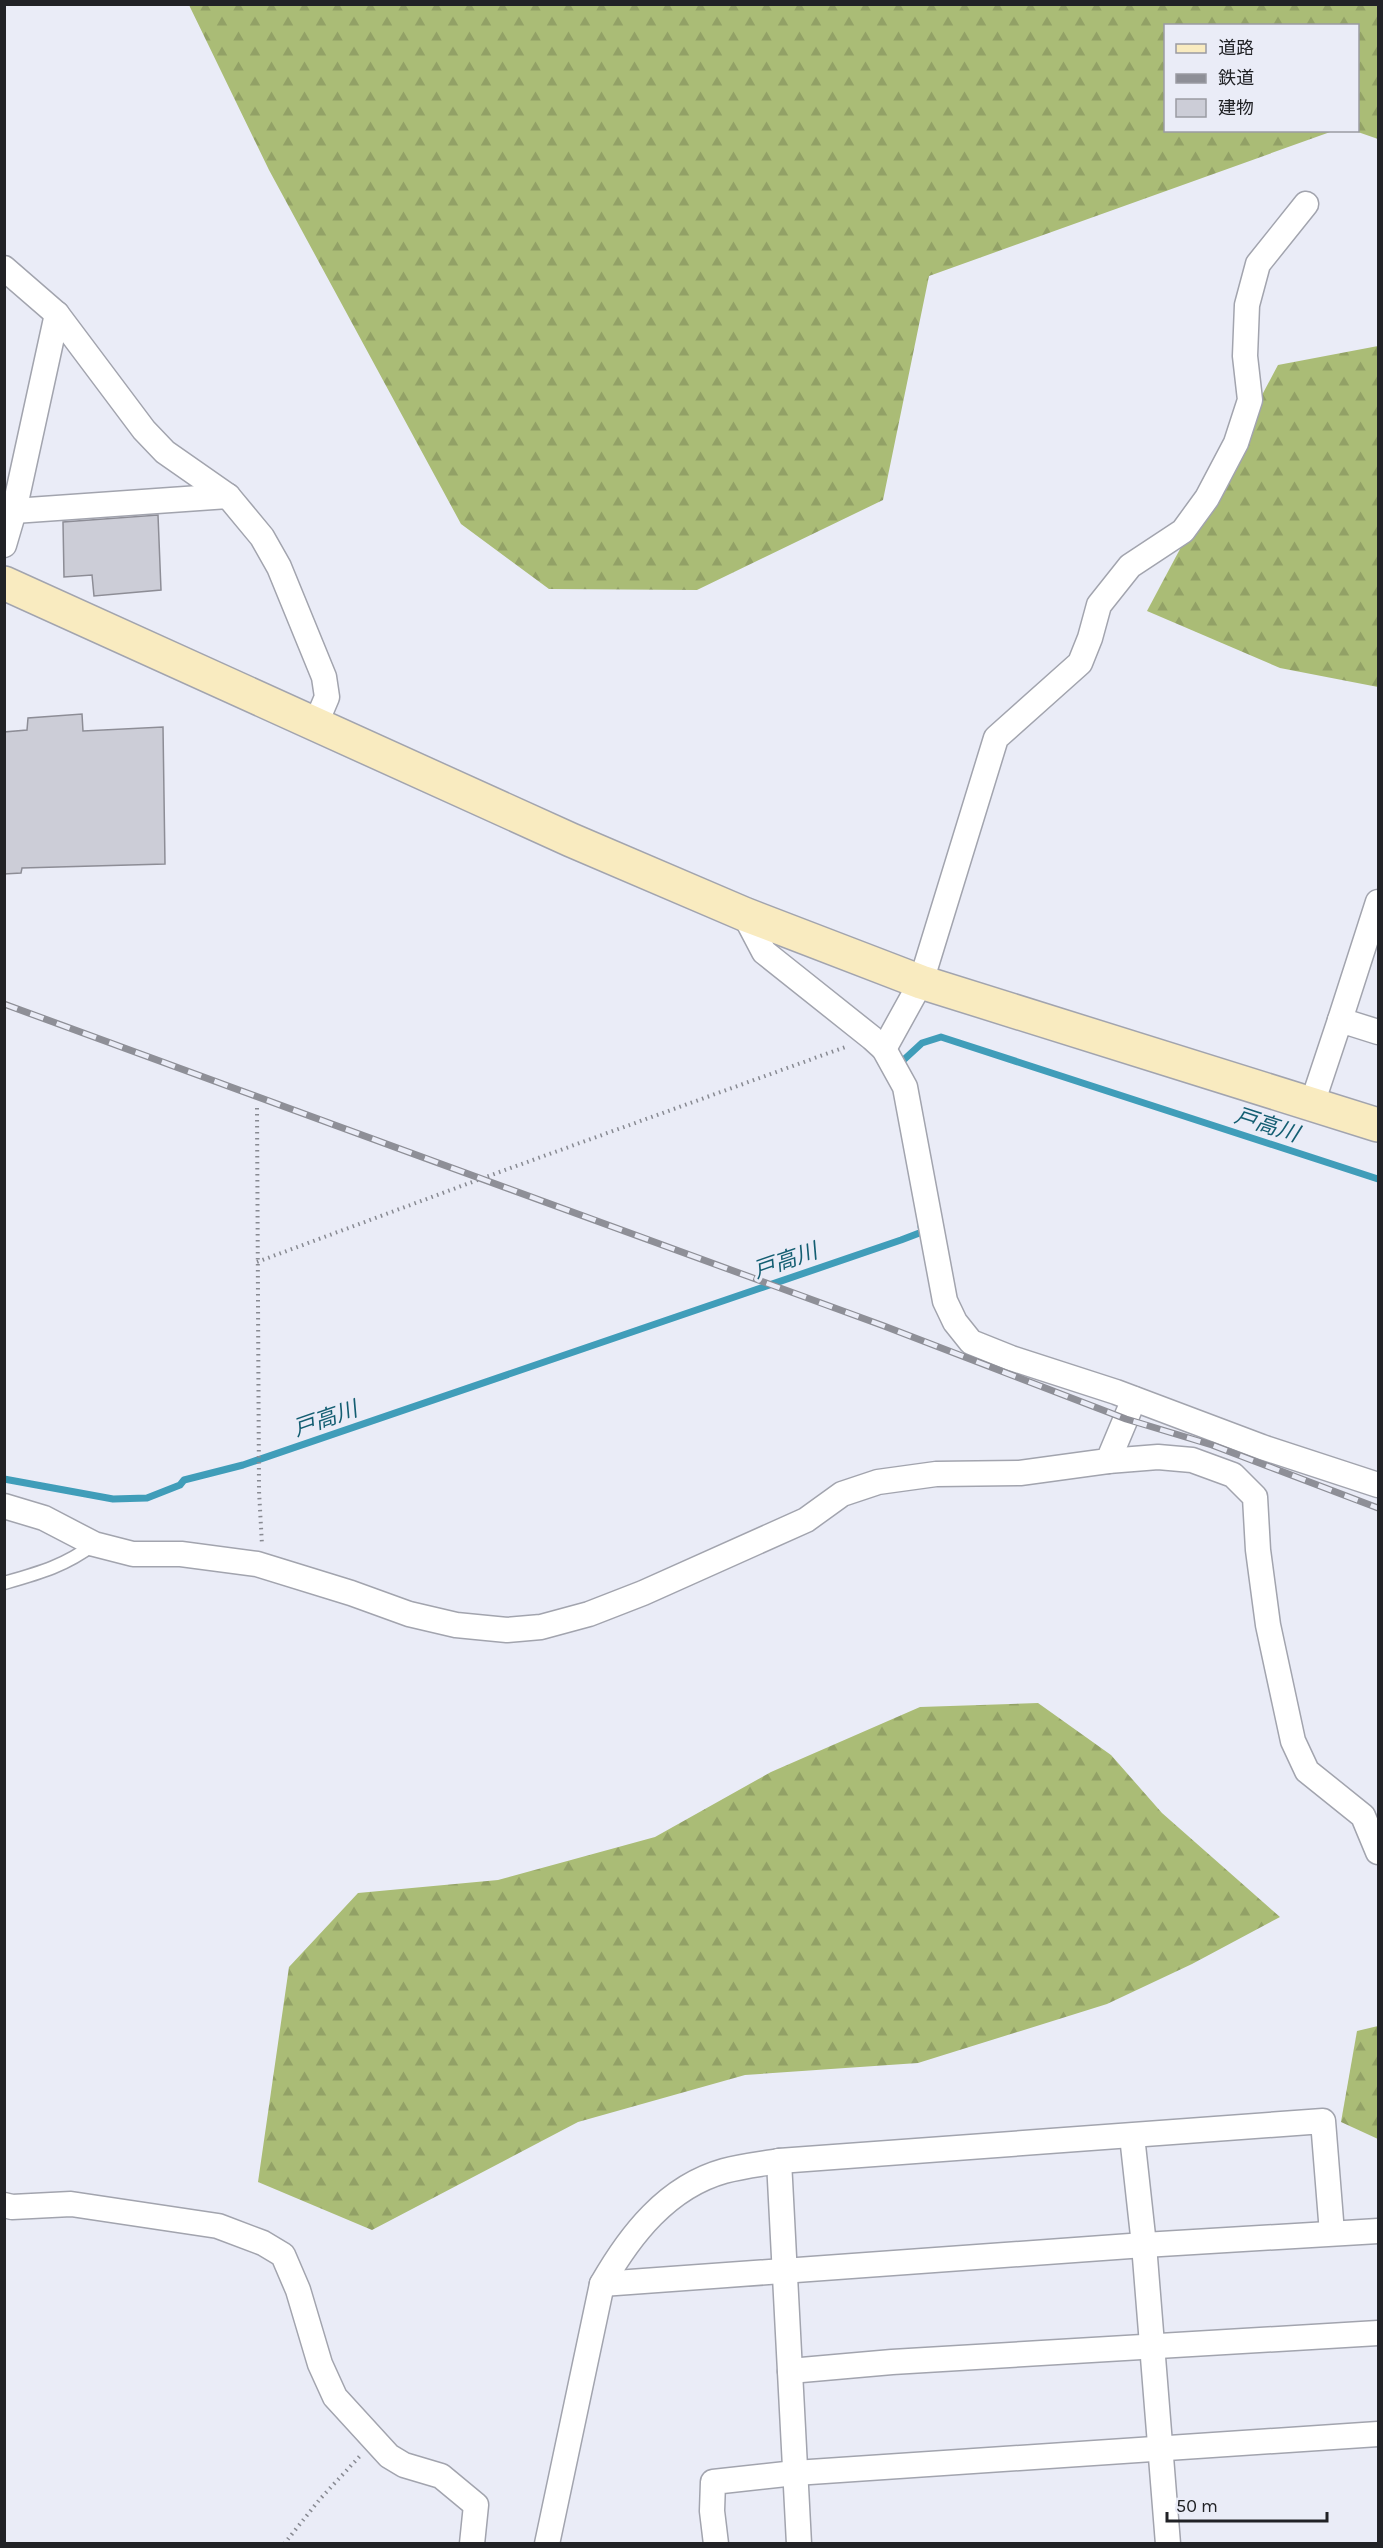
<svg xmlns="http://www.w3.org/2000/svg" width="1383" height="2548" viewBox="0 0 1383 2548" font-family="Karla,'Noto Sans JP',sans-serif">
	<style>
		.forest { fill: url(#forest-firs) }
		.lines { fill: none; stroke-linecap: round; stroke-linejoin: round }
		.stream { stroke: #409db9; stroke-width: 7 }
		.building { fill: #cccdd7; stroke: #8d8d96; stroke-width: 1.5 }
		.lane-casing { stroke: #a2a4ae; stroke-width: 15 }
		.street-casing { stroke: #a2a4ae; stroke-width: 27 }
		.secondary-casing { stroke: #a2a4ae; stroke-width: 36 }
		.path { stroke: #888a92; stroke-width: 4; stroke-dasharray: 1.5 4.5; stroke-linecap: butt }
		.lane { stroke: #fff; stroke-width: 12 }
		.street { stroke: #fff; stroke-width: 24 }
		.secondary { stroke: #f9ebc0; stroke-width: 33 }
		.rail-casing { stroke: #8e8f97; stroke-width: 7 }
		.rail { stroke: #eaecf7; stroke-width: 4.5; stroke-dasharray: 14; stroke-linecap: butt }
		.labels { text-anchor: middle; stroke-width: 6; stroke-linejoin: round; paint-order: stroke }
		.water-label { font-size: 22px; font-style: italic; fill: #145e72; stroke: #eaecf7 }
	</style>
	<defs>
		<pattern id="forest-firs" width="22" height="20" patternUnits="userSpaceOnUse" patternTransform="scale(1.5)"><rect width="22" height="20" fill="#aabc76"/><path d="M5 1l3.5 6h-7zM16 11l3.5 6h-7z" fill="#92a166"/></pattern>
	</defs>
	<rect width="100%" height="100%" fill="#eaecf7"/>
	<g class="forest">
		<polygon points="189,5 1378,5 1378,139 1355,131 1358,130 1358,26 1166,26 1166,130 1333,131 929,276 883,500 697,590 549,589 461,524 269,170"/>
		<polygon points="1378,346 1378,687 1280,668 1147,611 1278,365"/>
		<polygon points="1038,1703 1111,1755 1162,1813 1280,1917 1192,1964 1107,2004 918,2063 745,2075 578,2122 372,2230 258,2182 289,1967 358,1893 498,1880 655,1837 771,1772 920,1707"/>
		<polygon points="1378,2026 1378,2139 1341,2122 1357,2031"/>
	</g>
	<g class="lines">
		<g class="stream">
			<polyline points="897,1066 922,1043 941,1037 1378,1179"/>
			<polyline points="4,1479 113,1499 147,1498 180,1485 184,1480 243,1465 901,1240 922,1232 921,1226"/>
		</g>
	</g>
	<g class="building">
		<polygon points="158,515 161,590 94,596 92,575 64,577 63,522"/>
		<polygon points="82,714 83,731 163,727 165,864 22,868 21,873 4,874 4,732 27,730 28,718"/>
	</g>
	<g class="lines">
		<defs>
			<path id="lane" d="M4 1583C39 1573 65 1566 94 1544"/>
			<g id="street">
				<polyline points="4,268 57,314 144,430 165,452 228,496 262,537 279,567 324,677 327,697 316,723"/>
				<polyline points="14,511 228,496"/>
				<polyline points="4,545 14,511 57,314"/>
				<polyline points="744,914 764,952 872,1038 884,1049 905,1087 945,1301 955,1322 971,1342 1011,1358 1116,1392 1262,1447 1378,1485"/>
				<polyline points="1340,1020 1378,902"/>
				<polyline points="884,1049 921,982 996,738 1080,663 1090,638 1099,605 1130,566 1183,531 1207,498 1236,443 1250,400 1245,356 1247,305 1258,264 1306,204"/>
				<polyline points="1312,1104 1340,1020 1378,1032"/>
				<polyline points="1108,1461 1158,1457 1192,1460 1233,1475 1255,1497 1258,1550 1268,1625 1293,1741 1307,1771 1363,1816 1378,1852"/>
				<polyline points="4,1506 44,1518 94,1544 133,1554 181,1554 257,1564 351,1593 409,1614 456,1625 507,1630 541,1627 589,1614 643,1593 806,1520 842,1494 878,1482 936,1474 1020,1473 1108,1461 1134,1399"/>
				<polyline points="1132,2136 1144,2245 1168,2544"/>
				<polyline points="779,2161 799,2544"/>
				<polyline points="4,2205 12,2207 71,2204 218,2226 263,2243 283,2255 298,2290 320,2364 335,2397 389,2456 404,2465 441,2476 476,2505 472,2544"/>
				<polyline points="602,2284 1144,2245 1378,2231"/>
				<polyline points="790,2371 892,2362 1378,2333"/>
				<path d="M547 2544 602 2284C630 2235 667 2187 724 2171 742 2166 761 2164 779 2161L1323 2121 1332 2233"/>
				<polyline points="716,2544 712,2511 713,2482 795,2473 1378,2434"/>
			</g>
			<polyline id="secondary" points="4,583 571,840 744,914 921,982 1378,1125"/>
		</defs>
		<use href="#lane" class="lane-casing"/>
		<use href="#street" class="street-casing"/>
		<use href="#secondary" class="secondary-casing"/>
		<g class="path">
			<polyline points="257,1108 259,1491 262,1545"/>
			<polyline points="257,1262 483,1178 848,1046"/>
			<polyline points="284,2544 320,2499 360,2456"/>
		</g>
		<use href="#lane" class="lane"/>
		<use href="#street" class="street"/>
		<use href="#secondary" class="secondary"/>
		<defs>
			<polyline id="rail" points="4,1004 884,1326 1126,1419 1212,1445 1378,1508"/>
		</defs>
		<use href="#rail" class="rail-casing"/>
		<use href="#rail" class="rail"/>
	</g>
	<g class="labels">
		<g class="water-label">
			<text transform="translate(1267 1124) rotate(18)" y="8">戸高川</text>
			<text transform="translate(785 1260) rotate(-19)" y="8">戸高川</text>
			<text transform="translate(325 1418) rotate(-19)" y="8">戸高川</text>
		</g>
	</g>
	<rect width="1383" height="2548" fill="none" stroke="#212226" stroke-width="12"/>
	<rect x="1164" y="24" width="195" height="108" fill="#eaecf7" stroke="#9a9ba3" stroke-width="1.5"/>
	<rect x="1176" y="44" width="30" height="9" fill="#f9ebc0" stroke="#9a9ba3" stroke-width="1.5"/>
	<text x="1218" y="54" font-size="18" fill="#212226">道路</text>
	<rect x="1176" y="74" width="30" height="9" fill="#8e8f97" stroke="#9a9ba3" stroke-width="1.5"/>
	<text x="1218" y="84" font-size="18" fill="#212226">鉄道</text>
	<rect x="1176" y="99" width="30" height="18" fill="#cccdd7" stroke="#9a9ba3" stroke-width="1.5"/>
	<text x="1218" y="114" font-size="18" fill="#212226">建物</text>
	<path d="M1167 2512v9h160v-9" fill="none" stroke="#212226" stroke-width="3"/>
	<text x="1176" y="2512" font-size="18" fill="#212226" stroke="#eaecf7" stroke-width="4.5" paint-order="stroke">50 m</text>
</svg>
